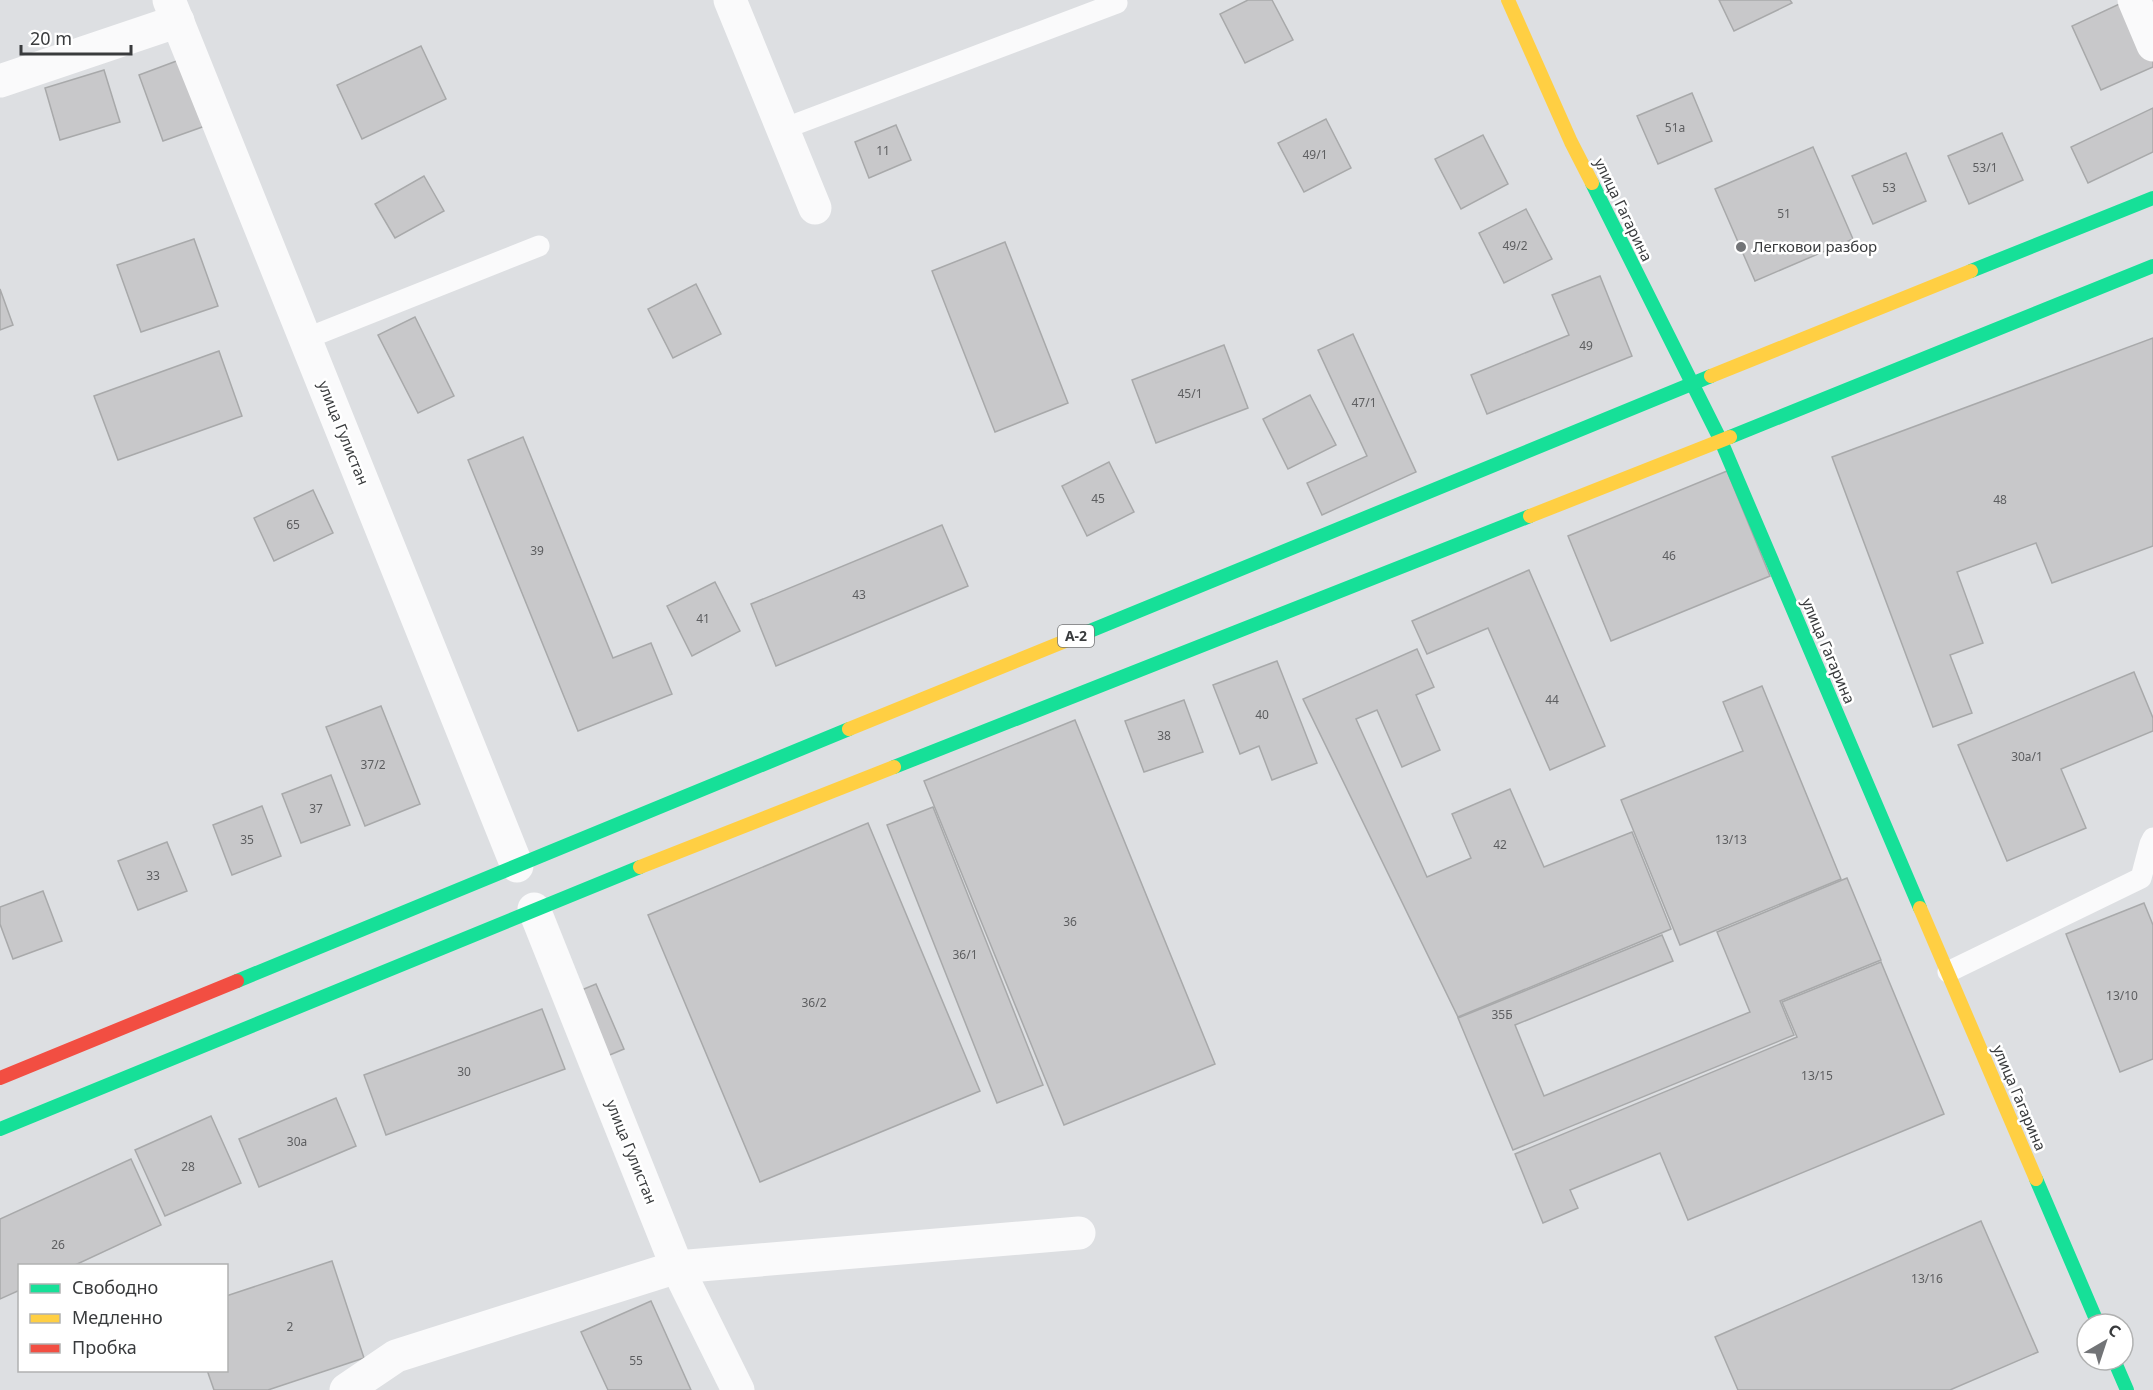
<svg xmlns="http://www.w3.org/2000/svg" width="2153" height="1390" viewBox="0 0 2153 1390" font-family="'Noto Sans',sans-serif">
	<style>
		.building { fill: #c8c8ca; stroke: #a8a9aa; stroke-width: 1.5 }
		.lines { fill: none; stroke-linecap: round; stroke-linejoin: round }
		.lane { stroke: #fafafb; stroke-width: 21 }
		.street { stroke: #fafafb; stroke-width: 33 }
		.fast { stroke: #16e098; stroke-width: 14 }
		.slow { stroke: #ffcf43; stroke-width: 14 }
		.jam { stroke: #f24e42; stroke-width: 14 }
		.poi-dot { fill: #727477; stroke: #fff; stroke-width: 2 }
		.labels { text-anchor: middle; stroke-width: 5; stroke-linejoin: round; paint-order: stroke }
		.number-label { font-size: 12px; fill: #5d5e60 }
		.shield { fill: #fff; stroke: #747677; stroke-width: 1.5 }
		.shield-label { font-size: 14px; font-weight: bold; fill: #393b3d }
		.street-label { font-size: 15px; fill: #393b3d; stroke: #fff }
		.poi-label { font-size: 15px; fill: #393b3d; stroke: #fff; text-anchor: start }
	</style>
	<rect width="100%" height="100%" fill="#dddfe2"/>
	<g class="building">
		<polygon points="1248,0 1272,0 1293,40 1245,63 1220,14"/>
		<polygon points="1719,0 1790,0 1792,3 1734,31"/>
		<polygon points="2128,0 2153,11 2153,67 2101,90 2072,26"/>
		<polygon points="421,46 446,99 362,139 337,85"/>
		<polygon points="198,53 222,120 163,141 139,75"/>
		<polygon points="104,70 120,122 60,140 45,88"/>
		<polygon points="1692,93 1712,141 1658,164 1637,116"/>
		<polygon points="2153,108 2153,152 2088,183 2071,147"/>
		<polygon points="1326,119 1351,168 1304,192 1278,143"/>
		<polygon points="896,125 911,160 869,178 855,142"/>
		<polygon points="2002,133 2023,180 1969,204 1948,156"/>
		<polygon points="1483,135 1508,184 1461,209 1435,159"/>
		<polygon points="1813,147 1853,239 1755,281 1715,189"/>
		<polygon points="1906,153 1926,201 1873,224 1852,176"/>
		<polygon points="424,176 444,211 395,238 375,204"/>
		<polygon points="1526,209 1552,259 1504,283 1479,233"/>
		<polygon points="194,239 218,306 141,332 117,265"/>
		<polygon points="1005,242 1068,403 995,432 932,271"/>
		<polygon points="1600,276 1632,356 1487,414 1471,375 1569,335 1552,295"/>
		<polygon points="696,284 721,334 673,358 648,309"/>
		<polygon points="0,289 13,325 0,330"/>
		<polygon points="415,317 454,396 418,413 378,335"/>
		<polygon points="1353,334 1416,472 1322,515 1307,483 1367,456 1318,350"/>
		<polygon points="2153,338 2153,546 2052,583 2036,543 1957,572 1983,643 1950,655 1972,713 1933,727 1832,457"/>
		<polygon points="1224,345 1248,408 1156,443 1132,380"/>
		<polygon points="219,351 242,416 118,460 94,396"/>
		<polygon points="1310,395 1336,445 1288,469 1263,419"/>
		<polygon points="523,437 613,658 651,643 672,694 578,731 468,460"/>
		<polygon points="1109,462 1134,512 1087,536 1062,486"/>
		<polygon points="1727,471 1770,576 1611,641 1568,536"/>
		<polygon points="313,490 333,533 274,561 254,518"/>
		<polygon points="942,525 968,586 776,666 751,604"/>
		<polygon points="1529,570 1605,746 1550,770 1488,628 1427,654 1412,621"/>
		<polygon points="715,582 740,631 692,656 667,606"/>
		<polygon points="1417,649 1434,687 1416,695 1440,750 1402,767 1377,710 1356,719 1427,877 1471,858 1452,814 1510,789 1544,867 1632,832 1671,929 1458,1017 1303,699"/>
		<polygon points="1277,661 1317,763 1272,780 1259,746 1240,754 1213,685"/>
		<polygon points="2134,672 2153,718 2153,731 2061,769 2086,828 2007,861 1958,745"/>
		<polygon points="1762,686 1841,879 1680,945 1621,800 1743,751 1723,702"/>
		<polygon points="1184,700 1203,752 1144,772 1125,721"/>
		<polygon points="381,706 420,804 365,826 326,727"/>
		<polygon points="1075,720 1215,1064 1064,1125 924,781"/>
		<polygon points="331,775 350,825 301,843 282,794"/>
		<polygon points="262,806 281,856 232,875 213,825"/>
		<polygon points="933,807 1043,1085 997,1103 887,825"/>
		<polygon points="868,823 980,1091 760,1182 648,915"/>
		<polygon points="167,842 187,891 138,910 118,861"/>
		<polygon points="1847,878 1881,960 1780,1001 1794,1035 1513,1150 1458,1018 1662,935 1673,961 1515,1025 1544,1096 1750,1012 1717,932"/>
		<polygon points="43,891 62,941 13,959 0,924 0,907"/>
		<polygon points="2144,903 2153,925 2153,1059 2120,1072 2066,934"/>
		<polygon points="1881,962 1944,1114 1688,1220 1660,1153 1570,1190 1578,1208 1543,1223 1515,1154 1797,1037 1782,1002"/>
		<polygon points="596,984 624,1049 600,1059 572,994"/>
		<polygon points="542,1009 565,1069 386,1135 364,1075"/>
		<polygon points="336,1098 356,1146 259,1187 239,1139"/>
		<polygon points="211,1116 241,1183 165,1216 135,1150"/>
		<polygon points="131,1159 161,1225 73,1266 20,1266 20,1290 0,1299 0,1219"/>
		<polygon points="1981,1221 2038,1352 1950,1390 1738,1390 1715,1337"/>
		<polygon points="332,1261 364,1358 268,1390 214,1390 207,1370 226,1370 226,1296"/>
		<polygon points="651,1301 691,1390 608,1390 581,1332"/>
	</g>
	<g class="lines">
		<g class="lane">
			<polyline points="783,129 1117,3"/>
			<polyline points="305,339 539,246"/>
			<polyline points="1948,972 2141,878 2150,844 2153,838"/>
		</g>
		<g class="street">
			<polyline points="169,0 517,866"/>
			<polyline points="730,0 815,208"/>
			<polyline points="2134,0 2153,45"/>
			<polyline points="0,81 178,21"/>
			<polyline points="534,909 677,1267 738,1390"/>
			<polyline points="346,1390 396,1356 677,1267 1079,1233"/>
		</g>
		<g class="fast">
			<polyline points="1592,183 1721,441 1920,908"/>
			<polyline points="1971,271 2153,198"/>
			<polyline points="1730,437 2153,266"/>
			<polyline points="1085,633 1711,376"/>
			<polyline points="894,767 1530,516"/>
			<polyline points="237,981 849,729"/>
			<polyline points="0,1129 640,867"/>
			<polyline points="2036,1179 2098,1324"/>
			<polyline points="2114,1360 2127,1390"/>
		</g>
		<g class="slow">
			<polyline points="1508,0 1571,142 1592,183"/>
			<polyline points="1711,376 1971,271"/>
			<polyline points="1530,516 1730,437"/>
			<polyline points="849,729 1085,633"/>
			<polyline points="640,867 894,767"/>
			<polyline points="1920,908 2036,1179"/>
		</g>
		<polyline class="jam" points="0,1078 237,981"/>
	</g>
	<circle class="poi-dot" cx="1741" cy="247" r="6"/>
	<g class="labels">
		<g class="number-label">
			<text x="1675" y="132">51a</text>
			<text x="883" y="155">11</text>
			<text x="1315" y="159">49/1</text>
			<text x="1985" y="172">53/1</text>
			<text x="1889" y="192">53</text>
			<text x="1784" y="218">51</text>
			<text x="1515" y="250">49/2</text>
			<text x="1586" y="350">49</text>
			<text x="1190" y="398">45/1</text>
			<text x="1364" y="407">47/1</text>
			<text x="1098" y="503">45</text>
			<text x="2000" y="504">48</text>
			<text x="293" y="529">65</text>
			<text x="537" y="555">39</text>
			<text x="1669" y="560">46</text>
			<text x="859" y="599">43</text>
			<text x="703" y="623">41</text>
			<text x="1552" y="704">44</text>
			<text x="1262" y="719">40</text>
			<text x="1164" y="740">38</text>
			<text x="2027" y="761">30а/1</text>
			<text x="373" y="769">37/2</text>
			<text x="316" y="813">37</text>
			<text x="247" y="844">35</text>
			<text x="1731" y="844">13/13</text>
			<text x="1500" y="849">42</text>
			<text x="153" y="880">33</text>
			<text x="1070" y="926">36</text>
			<text x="965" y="959">36/1</text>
			<text x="2122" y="1000">13/10</text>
			<text x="814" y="1007">36/2</text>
			<text x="1502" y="1019">35Б</text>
			<text x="464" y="1076">30</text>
			<text x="1817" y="1080">13/15</text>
			<text x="297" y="1146">30а</text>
			<text x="188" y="1171">28</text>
			<text x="58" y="1249">26</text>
			<text x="1927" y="1283">13/16</text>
			<text x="290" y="1331">2</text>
			<text x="636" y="1365">55</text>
		</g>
		<rect class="shield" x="1058" y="625" width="36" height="22" rx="4.5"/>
		<g class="shield-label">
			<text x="1076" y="641">A-2</text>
		</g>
		<g class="street-label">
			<text transform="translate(1623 210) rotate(64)" y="5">улица Гагарина</text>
			<text transform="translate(343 433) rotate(68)" y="5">улица Гулистан</text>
			<text transform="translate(1828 651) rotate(67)" y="5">улица Гагарина</text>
			<text transform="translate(2019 1098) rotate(67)" y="5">улица Гагарина</text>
			<text transform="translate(631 1152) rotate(68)" y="5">улица Гулистан</text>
		</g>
		<g class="poi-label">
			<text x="1753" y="252">Легковои разбор</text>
		</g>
	</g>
	<rect x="18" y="1264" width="210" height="108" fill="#ffffff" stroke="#b0b1b1" stroke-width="1.5"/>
	<rect x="30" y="1284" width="30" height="9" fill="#16e098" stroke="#b0b1b1" stroke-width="1.5"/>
	<text x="72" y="1294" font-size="18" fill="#393b3d">Свободно</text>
	<rect x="30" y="1314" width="30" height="9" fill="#ffcf43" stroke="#b0b1b1" stroke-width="1.5"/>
	<text x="72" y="1324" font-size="18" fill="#393b3d">Медленно</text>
	<rect x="30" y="1344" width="30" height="9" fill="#f24e42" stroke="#b0b1b1" stroke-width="1.5"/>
	<text x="72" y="1354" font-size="18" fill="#393b3d">Пробка</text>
	<g transform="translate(2105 1342) rotate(39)"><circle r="28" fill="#ffffff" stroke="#b0b1b1" stroke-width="1.5"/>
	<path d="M0-4.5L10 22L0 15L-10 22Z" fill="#727477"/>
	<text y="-9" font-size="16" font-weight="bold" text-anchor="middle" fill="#393b3d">С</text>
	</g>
	<path d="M21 45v9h110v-9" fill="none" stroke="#393b3d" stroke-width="3"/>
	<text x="30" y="45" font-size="18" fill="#393b3d" stroke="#ffffff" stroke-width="4.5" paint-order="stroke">20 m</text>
</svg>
